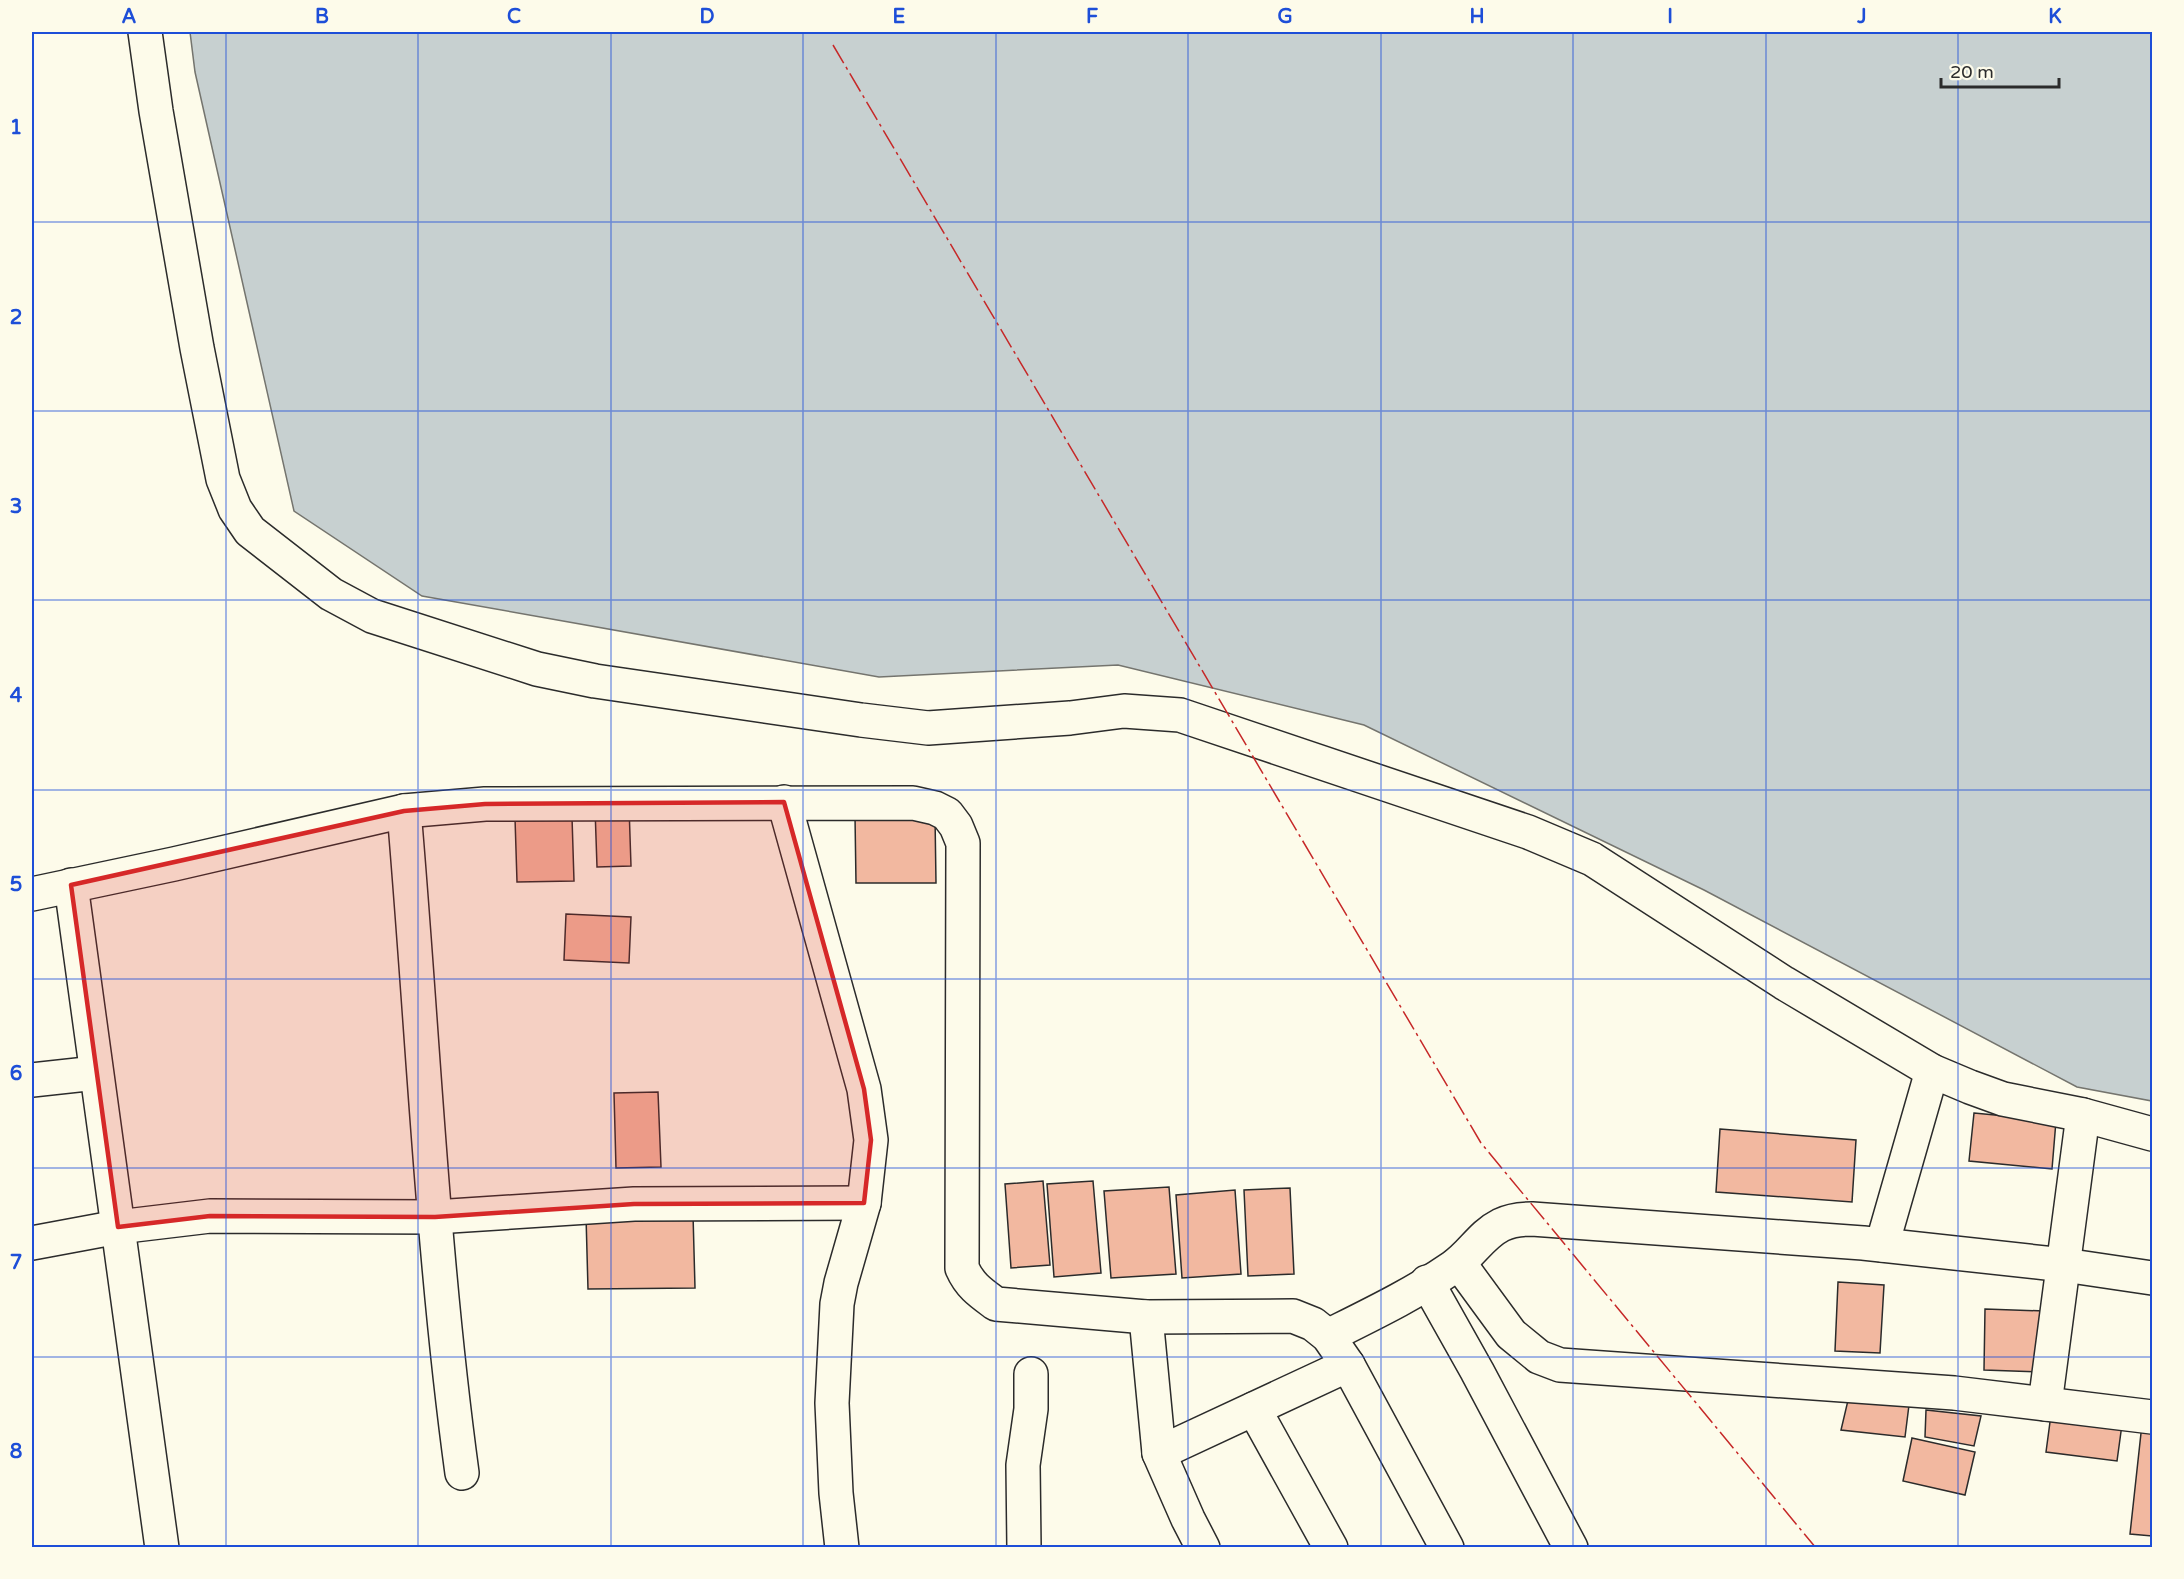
<svg xmlns="http://www.w3.org/2000/svg" width="2184" height="1579" viewBox="0 0 2184 1579" font-family="'Varela Round',sans-serif">
	<style>
		.water { fill: #c7d0d0; stroke: #74746e; stroke-width: 1.5 }
		.building { fill: #f2b8a0; stroke: #2b2b2b; stroke-width: 1.5 }
		.lines { fill: none; stroke-linecap: round; stroke-linejoin: round }
		.minor-casing { stroke: #2b2b2b; stroke-width: 36 }
		.minor { stroke: #fdfbea; stroke-width: 33 }
		.power { stroke: #c62828; stroke-width: 1.5; stroke-dasharray: 21 4.5 3 4.5; stroke-linecap: butt }
		.marked { fill: #d62828; fill-opacity: 0.2; stroke: #d62828; stroke-width: 4.5; stroke-linejoin: round }
		.grid { fill: none; stroke: #1d4ed8; stroke-width: 1.5; stroke-opacity: 0.55 }
		.neatline { fill: none; stroke: #1d4ed8; stroke-width: 2 }
		.grid-label { font-size: 20px; text-anchor: middle; font-weight: bold; fill: #1d4ed8 }
	</style>
	<rect width="100%" height="100%" fill="#fdfbea"/>
	<polygon class="water" points="190,32 2152,32 2152,1101 2077,1087 1704,890 1364,725 1118,665 879,677 422,596 294,511 195,72"/>
	<g class="building">
		<polygon points="629,806 631,866 597,867 595,808"/>
		<polygon points="855,816 935,816 936,883 856,883"/>
		<polygon points="572,817 574,881 517,882 515,818"/>
		<polygon points="566,914 631,917 629,963 564,960"/>
		<polygon points="658,1092 661,1167 616,1168 614,1093"/>
		<polygon points="1974,1113 2056,1121 2052,1169 1969,1161"/>
		<polygon points="1720,1129 1856,1140 1852,1202 1716,1192"/>
		<polygon points="1043,1181 1050,1265 1011,1268 1005,1184"/>
		<polygon points="1093,1181 1101,1273 1054,1277 1047,1184"/>
		<polygon points="1169,1187 1176,1274 1111,1278 1104,1191"/>
		<polygon points="1290,1188 1294,1274 1248,1276 1244,1190"/>
		<polygon points="1235,1190 1241,1274 1182,1278 1176,1195"/>
		<polygon points="693,1214 695,1288 588,1289 586,1216"/>
		<polygon points="1838,1282 1884,1285 1880,1353 1835,1351"/>
		<polygon points="1985,1309 2044,1311 2043,1372 1984,1370"/>
		<polygon points="1849,1396 1909,1405 1905,1437 1841,1430"/>
		<polygon points="2052,1407 2123,1417 2117,1461 2046,1452"/>
		<polygon points="1926,1410 1981,1416 1974,1446 1925,1437"/>
		<polygon points="2142,1424 2152,1425 2152,1536 2130,1534"/>
		<polygon points="1912,1438 1975,1452 1965,1495 1903,1481"/>
	</g>
	<g class="lines">
		<defs>
			<g id="minor">
				<polyline points="145,32 156,111 197,348 223,479 235,509 250,531 331,594 372,616 537,669 595,681 861,720 928,728 1070,718 1124,711 1180,715 1528,832 1592,859 1784,983 1932,1071 1970,1087 2003,1099 2083,1115 2152,1134"/>
				<polyline points="784,802 864,1089 871,1140 864,1203 841,1283 837,1304 832,1403 836,1493 842,1548"/>
				<path d="M404 811C423 1032 432 1253 462 1473"/>
				<polyline points="71,885 162,1548"/>
				<path d="M32 894 174 864 404 811 485 804 913 803 935 808 947 814 956 826 963 843 962 1268C970 1286 981 1293 996 1304L1146 1317 1293 1316 1313 1324 1328 1336 1348 1365 1447 1548"/>
				<polyline points="32,1080 96,1073"/>
				<polyline points="32,1243 118,1227 210,1216 435,1217 634,1204 864,1203"/>
				<polyline points="1882,1245 1932,1071"/>
				<polyline points="1459,1263 1511,1334 1539,1357 1560,1365 1954,1393 2152,1417"/>
				<polyline points="1427,1282 1477,1371 1571,1548"/>
				<polyline points="1146,1317 1159,1453 1188,1519 1203,1548"/>
				<path d="M1328 1336C1370 1315 1414 1294 1453 1267 1471 1255 1481 1235 1501 1225 1511 1220 1521 1219 1532 1219L1863 1243 2064 1265 2152 1278"/>
				<polyline points="2045,1404 2083,1115"/>
				<polyline points="1254,1409 1331,1548"/>
				<polyline points="1159,1453 1348,1365"/>
				<polyline points="1024,1548 1023,1465 1031,1409 1031,1374"/>
			</g>
		</defs>
		<use href="#minor" class="minor-casing"/>
		<use href="#minor" class="minor"/>
		<polyline class="power" points="833,45 1481,1143 1816,1548"/>
	</g>
	<path class="marked" d="M784 802 864 1089 871 1140 864 1203 634 1204 435 1217 210 1216 118 1227 71 885 404 811 485 804Z"/>
	<path class="grid" d="M226 32V1548M418 32V1548M611 32V1548M803 32V1548M996 32V1548M1188 32V1548M1381 32V1548M1573 32V1548M1766 32V1548M1958 32V1548M32 222H2152M32 411H2152M32 600H2152M32 790H2152M32 979H2152M32 1168H2152M32 1357H2152"/>
	<rect width="2184" height="1579" fill="none" stroke="#fdfbea" stroke-width="66"/>
	<path d="M1941 78v9h118v-9" fill="none" stroke="#2b2b2b" stroke-width="3"/>
	<text x="1950" y="78" font-size="18" fill="#2b2b2b" stroke="#fdfbea" stroke-width="4.5" paint-order="stroke">20 m</text>
	<rect x="33" y="33" width="2118" height="1513" class="neatline"/>
	<g class="grid-label">
		<text x="129" y="23">A</text>
		<text x="322" y="23">B</text>
		<text x="514" y="23">C</text>
		<text x="707" y="23">D</text>
		<text x="899" y="23">E</text>
		<text x="1092" y="23">F</text>
		<text x="1285" y="23">G</text>
		<text x="1477" y="23">H</text>
		<text x="1670" y="23">I</text>
		<text x="1862" y="23">J</text>
		<text x="2055" y="23">K</text>
		<text x="16" y="134">1</text>
		<text x="16" y="324">2</text>
		<text x="16" y="513">3</text>
		<text x="16" y="702">4</text>
		<text x="16" y="891">5</text>
		<text x="16" y="1080">6</text>
		<text x="16" y="1269">7</text>
		<text x="16" y="1458">8</text>
	</g>
</svg>
